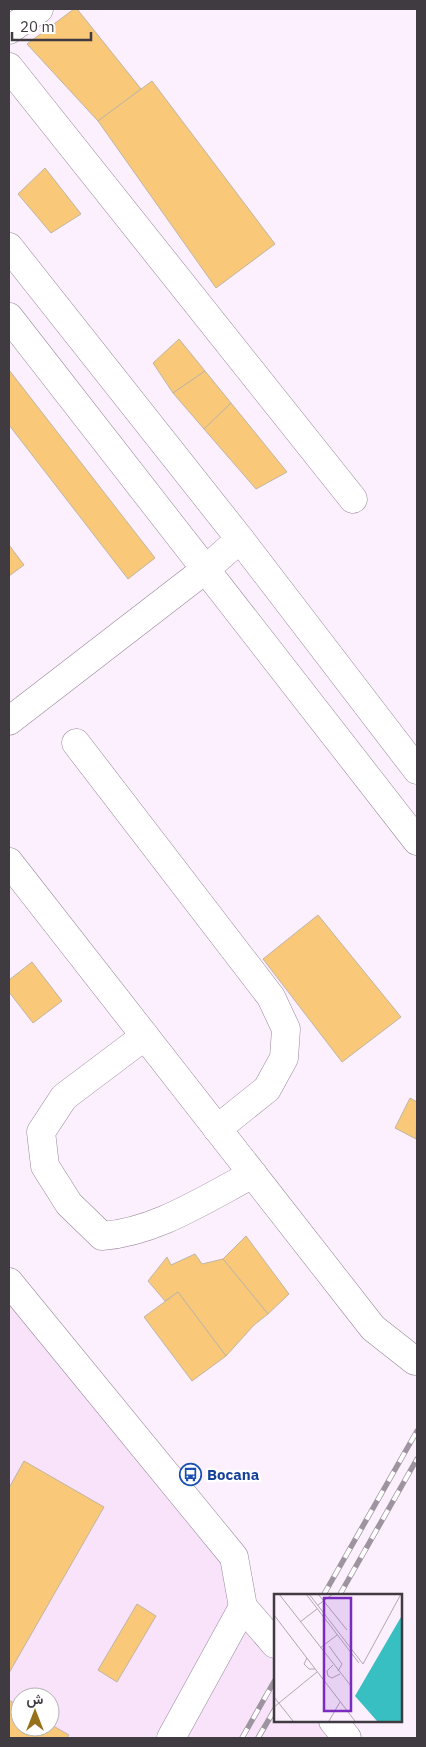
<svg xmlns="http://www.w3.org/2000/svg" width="426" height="1747" viewBox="0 0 426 1747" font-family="'IBM Plex Sans',Vazirmatn,sans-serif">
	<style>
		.built { fill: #f8e3fb; fill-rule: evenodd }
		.building { fill: #f9c979; stroke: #c0b5a2 }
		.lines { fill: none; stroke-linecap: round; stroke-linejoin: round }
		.minor-casing { stroke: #968798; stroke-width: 29 }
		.minor { stroke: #fff; stroke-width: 28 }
		.rail-casing { stroke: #9e949f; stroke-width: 5.5 }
		.rail { stroke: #fff; stroke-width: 4; stroke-dasharray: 11; stroke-linecap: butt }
		.labels { text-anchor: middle; stroke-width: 4.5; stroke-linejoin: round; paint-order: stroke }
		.transit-label { font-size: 15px; font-weight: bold; fill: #164399; stroke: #fff; text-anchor: start }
		.inset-road { fill: none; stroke: #b1a7b2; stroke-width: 1 }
		.view { fill: #7b2cbf; fill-opacity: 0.15; stroke: #7b2cbf; stroke-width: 2.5 }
		.inset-edge { fill: none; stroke: #403a41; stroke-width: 2.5 }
	</style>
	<rect width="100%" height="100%" fill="#fceffe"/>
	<path class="built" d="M9 1292 275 1631V1721H345L358 1738H9ZM20 1697H50V1727H20Z"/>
	<g class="building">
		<polygon points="74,9 77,9 141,89 98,121 27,44"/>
		<polygon points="152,81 275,244 216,288 98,121"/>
		<polygon points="45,168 81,214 51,233 18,194"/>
		<polygon points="179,339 205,371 173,393 153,363"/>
		<polygon points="9,370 155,558 128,579 9,425"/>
		<polygon points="205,371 231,403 204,429 173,393"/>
		<polygon points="231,403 287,472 256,489 204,429"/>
		<polygon points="9,545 24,565 9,576"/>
		<polygon points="318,915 401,1017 342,1062 263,959"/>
		<polygon points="32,962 62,1001 33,1023 9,992 9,980"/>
		<polygon points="410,1098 417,1102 416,1139 395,1128"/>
		<polygon points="246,1236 289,1294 268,1314 223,1259"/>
		<polygon points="195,1254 202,1264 223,1259 268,1314 254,1325 226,1356 178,1292 165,1301 148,1281 167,1257 171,1265"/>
		<polygon points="178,1292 226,1356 192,1381 144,1317"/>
		<polygon points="24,1461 104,1507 9,1673 9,1488"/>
		<polygon points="137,1604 156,1616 117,1682 98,1670"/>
		<polygon points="9,1700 20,1707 20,1727 50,1727 50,1724 69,1735 67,1738 9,1738"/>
	</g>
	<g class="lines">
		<defs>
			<g id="minor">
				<polyline points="9,30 39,9"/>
				<polyline points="9,67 353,499"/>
				<polyline points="9,247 240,539 417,770"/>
				<polyline points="9,317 417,841"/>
				<polyline points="9,721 206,569 240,539"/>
				<polyline points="76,743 271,997 286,1029 284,1058 267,1089 217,1129"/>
				<polyline points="9,862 373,1328 415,1361"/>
				<path d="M145 1036 64 1097 41 1132 45 1166 69 1204 102 1236C156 1232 205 1199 253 1174"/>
				<polyline points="9,1282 234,1557 243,1607 275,1644"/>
				<polyline points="333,1721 347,1738"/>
				<polyline points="171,1738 243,1607"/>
			</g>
		</defs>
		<use href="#minor" class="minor-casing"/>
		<use href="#minor" class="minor"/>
		<defs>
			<g id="rail">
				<polyline points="323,1596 417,1431"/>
				<polyline points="339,1596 417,1459"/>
				<polyline points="242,1738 275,1680"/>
				<polyline points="258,1738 275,1709"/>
			</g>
		</defs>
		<use href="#rail" class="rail-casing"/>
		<use href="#rail" class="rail"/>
	</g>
	<defs>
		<symbol id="bus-ring" viewBox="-11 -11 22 22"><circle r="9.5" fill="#fff" stroke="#1a4fb4" stroke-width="1.5"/><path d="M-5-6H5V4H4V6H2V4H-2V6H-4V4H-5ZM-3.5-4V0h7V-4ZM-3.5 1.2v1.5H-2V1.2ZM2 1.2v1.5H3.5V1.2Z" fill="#1a4fb4"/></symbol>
	</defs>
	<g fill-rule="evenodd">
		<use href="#bus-ring" x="178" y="1462" width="25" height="25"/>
	</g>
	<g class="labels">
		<g class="transit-label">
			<text x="207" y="1480">Bocana</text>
		</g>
	</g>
	<g transform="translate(274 1594)">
		<rect width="128" height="128" fill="#fceffe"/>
		<path d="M127 23V127H103L81 102Z" fill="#37bfc1"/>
		<path class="inset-road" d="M5 0 77 92M32 0 85 69M35 0 89 70 127 0M44 0 73 36M44 11 59 0M0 21 81 127M26 28 43 15M55 52 68 70 64 77M46 54 63 41M33 64 30 70 35 75H41M59 71 53 77 54 82 58 84 66 80M0 103 19 127M0 113 43 78M55 127 66 108"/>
		<path class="view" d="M50 4H77V117H50Z"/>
		<rect width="128" height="128" class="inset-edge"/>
	</g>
	<rect width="426" height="1747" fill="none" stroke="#403a41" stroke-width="20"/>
	<g transform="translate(35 1712)"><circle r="24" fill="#ffffff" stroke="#b3b0b3"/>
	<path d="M0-4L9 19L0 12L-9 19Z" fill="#97701b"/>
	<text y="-8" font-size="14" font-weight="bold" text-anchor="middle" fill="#403a41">ش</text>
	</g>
	<path d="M12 32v8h79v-8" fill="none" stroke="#403a41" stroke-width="2.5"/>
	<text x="20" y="32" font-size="15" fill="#403a41" stroke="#ffffff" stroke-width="4" paint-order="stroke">20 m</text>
</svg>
